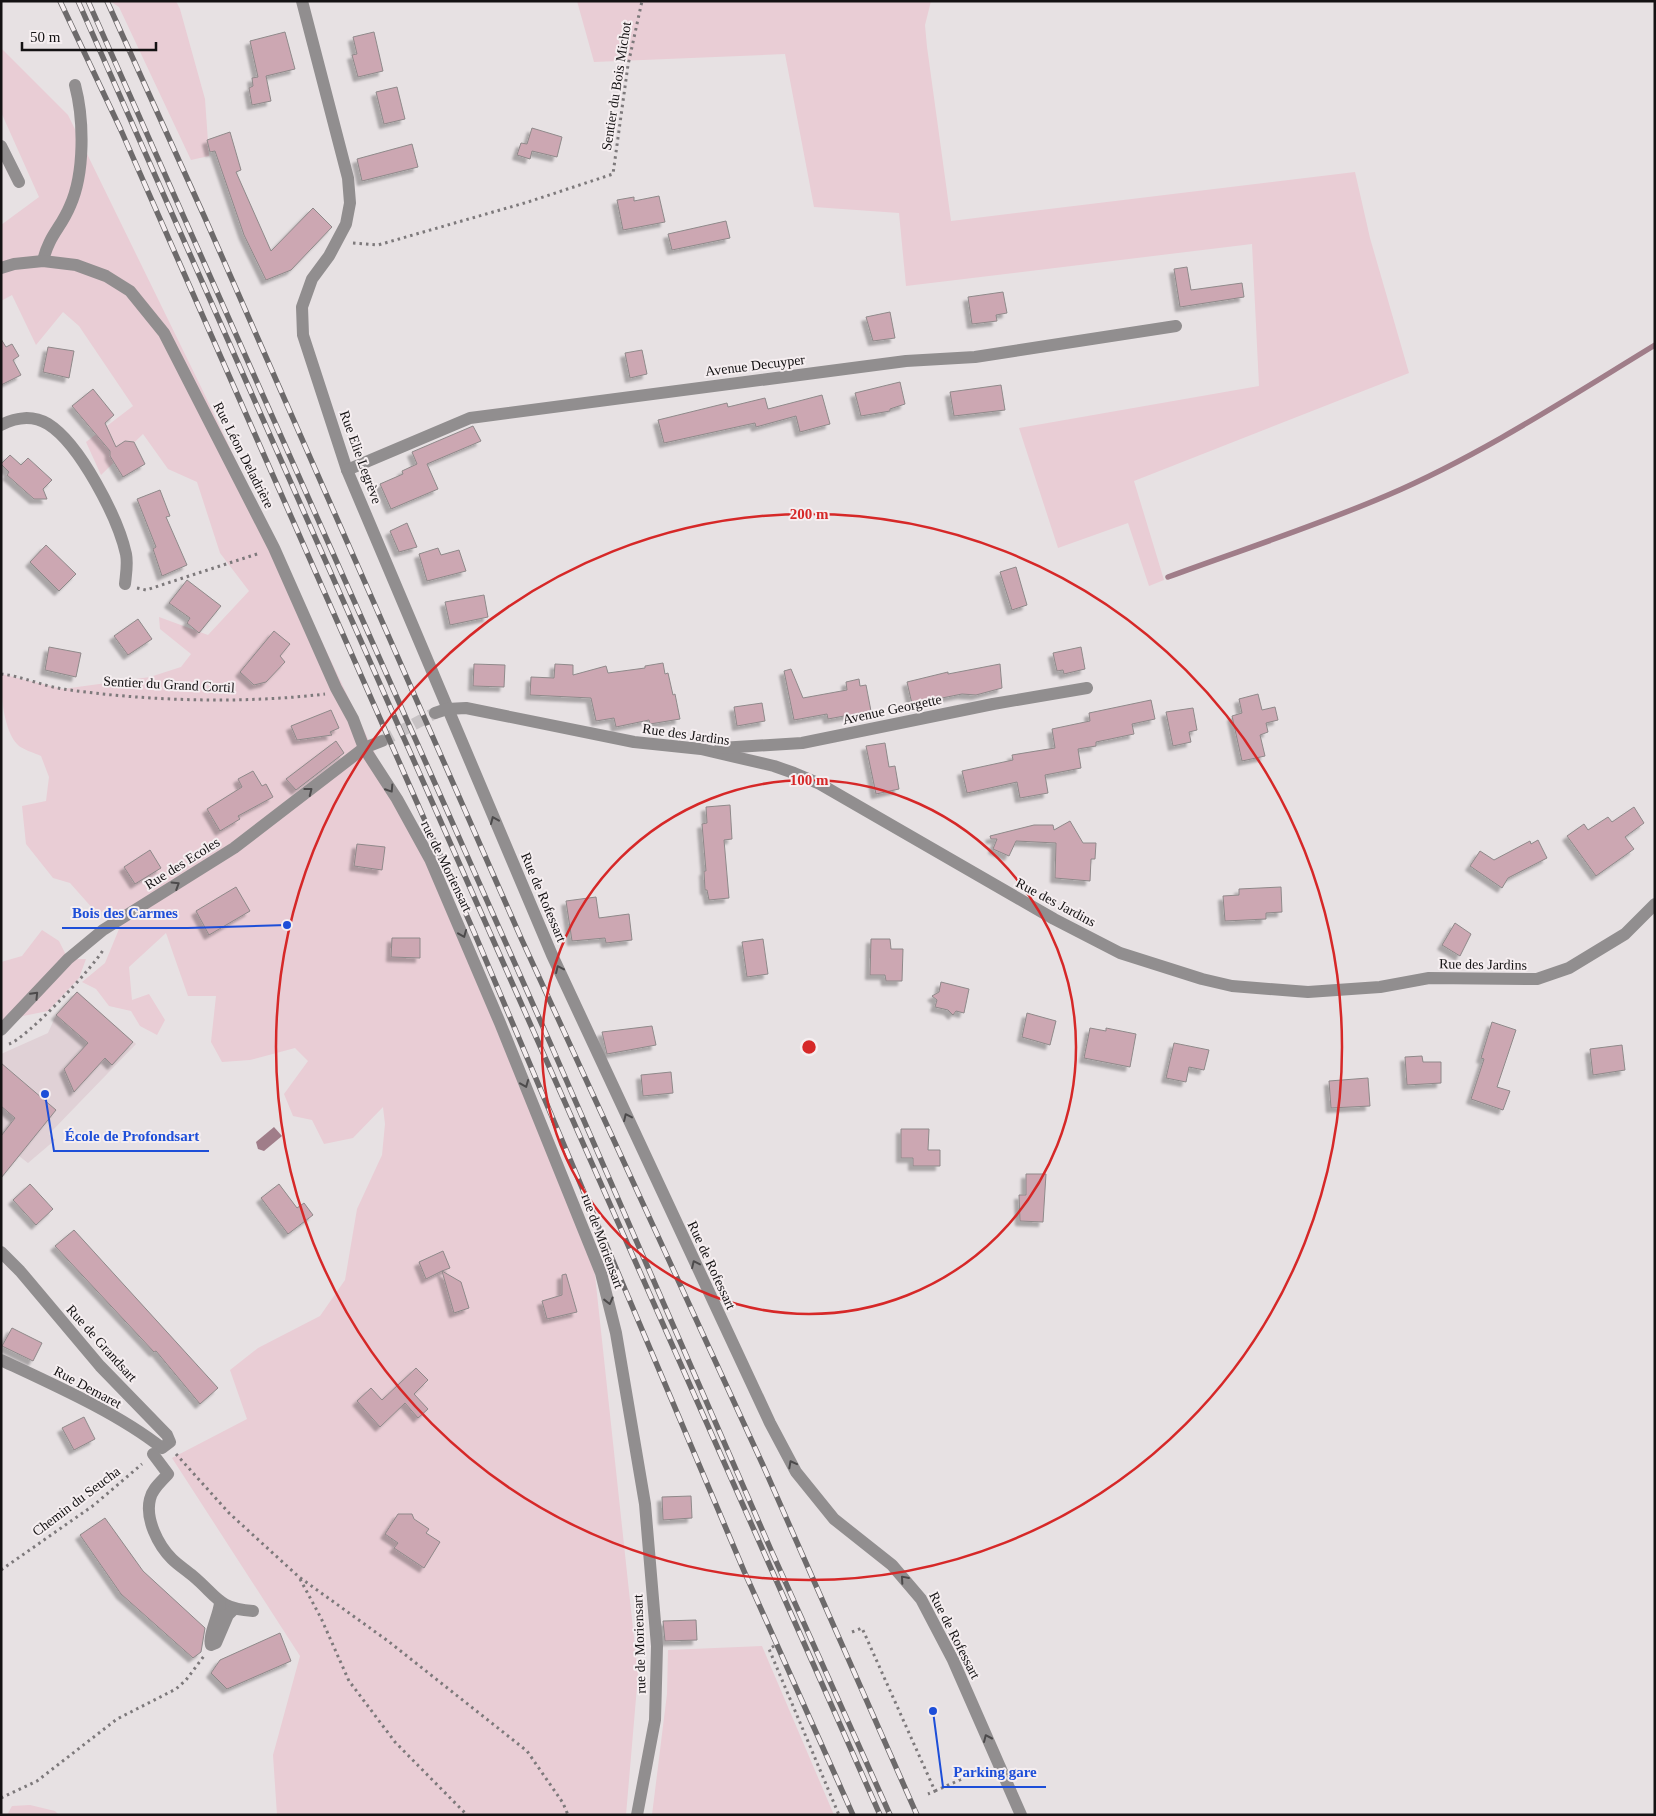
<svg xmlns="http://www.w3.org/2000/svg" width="1656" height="1816" viewBox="0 0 1656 1816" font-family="Georgia,serif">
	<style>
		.built { fill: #e0d1d6 }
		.green { fill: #e9cdd5 }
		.water { fill: #a07d89 }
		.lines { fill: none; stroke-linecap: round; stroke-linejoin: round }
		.stream { stroke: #a07d89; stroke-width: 5.5 }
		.building { fill: #cca7b2; stroke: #8f898a; filter: url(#shadow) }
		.minor-tunnel { stroke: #c7c2c4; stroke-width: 12; stroke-dasharray: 12 6; stroke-linecap: butt }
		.path { stroke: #7d797b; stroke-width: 3; stroke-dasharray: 2.5 4; stroke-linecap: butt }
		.minor { stroke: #918e8f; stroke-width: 12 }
		.rail-casing { stroke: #6d6a6b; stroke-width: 5.5 }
		.rail { stroke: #f5eef0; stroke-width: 4; stroke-dasharray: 11; stroke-linecap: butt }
		.oneway { stroke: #4c4a4b }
		.ring { fill: none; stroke: #d62828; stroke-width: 2.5 }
		.labels { text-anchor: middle; stroke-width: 4; stroke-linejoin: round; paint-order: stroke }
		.street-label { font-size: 14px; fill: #141213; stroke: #f5eef0 }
		.centre { fill: #d62828; stroke: #f5eef0; stroke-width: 2.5 }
		.ring-label { font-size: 15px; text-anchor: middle; font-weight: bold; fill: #d62828; stroke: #f5eef0; stroke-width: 4; stroke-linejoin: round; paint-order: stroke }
		.leader { fill: none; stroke: #1d4ed8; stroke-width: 2 }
		.callout-dot { fill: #1d4ed8; stroke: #f5eef0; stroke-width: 2 }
		.callout-label { font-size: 15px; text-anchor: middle; font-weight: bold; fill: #1d4ed8; stroke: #f5eef0; stroke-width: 4; stroke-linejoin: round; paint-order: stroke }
	</style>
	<defs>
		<filter id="shadow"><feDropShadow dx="-4.5" dy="4.5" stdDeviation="1" flood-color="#0004"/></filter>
	</defs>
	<rect width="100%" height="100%" fill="#e7e1e3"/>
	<polygon class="built" points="77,991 136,1044 49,1134 55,1140 28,1163 19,1156 1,1178 1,1054 48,1033 56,1015"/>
	<g class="green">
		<polygon points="110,1 176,1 180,9 205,99 209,156 191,160 119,7"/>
		<polygon points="577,1 931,1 925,25 927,47 951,221 1355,172 1370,238 1409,373 1134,481 1164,580 1149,586 1128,523 1058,548 1019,428 1259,386 1252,244 906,286 899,213 814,207 785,54 594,62"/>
		<path d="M1 48 68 115 203 391 435 880 594 1266 638 1675 626 1815H277L273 1755 300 1656 172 1458 247 1419 230 1370 258 1348 320 1316 345 1280 357 1209 382 1155 385 1124 383 1107 353 1138 324 1144 312 1120 293 1116 284 1094 308 1061 295 1048 250 1060 222 1062 211 1042 216 996H188L166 933 129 967 132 1000 149 994 165 1020 157 1035 140 1026 131 1011 109 1006 96 989 82 982 105 963 124 917 94 910 70 883 53 878 26 844 22 806 46 801 49 777 41 756C34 753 25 750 19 746 3 732 1 693 1 674L63 689 150 677 181 667 191 654 160 629 159 617 208 635 249 591 220 553 197 482 168 469 143 434 101 475 86 442 133 406 79 326 63 312 36 345 12 295 1 301V225L39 197 1 112Z"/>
		<polygon points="42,930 59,941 68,959 86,959 79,978 48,1011 23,1016 1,1034 1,962 22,956"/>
		<polygon points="762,1646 834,1815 652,1815 667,1694 668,1650"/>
		<polygon points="30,1805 55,1811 59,1815 7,1815 12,1806"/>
	</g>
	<polygon class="water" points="274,1127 282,1136 264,1151 258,1149 256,1142"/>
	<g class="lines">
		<path class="stream" d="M1168 577C1241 550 1316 526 1388 495 1481 455 1568 398 1655 345"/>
	</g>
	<g class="building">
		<polygon points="285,32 295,69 266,76 271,101 252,105 249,88 253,86 252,78 258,77 250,41"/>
		<polygon points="374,32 383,71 358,77 352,55 357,54 353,37"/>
		<polygon points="397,87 405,119 384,124 376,92"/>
		<polygon points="532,128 562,137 557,157 532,151 530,159 517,155 521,143 527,144"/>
		<polygon points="230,132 241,170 236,172 271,251 313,208 332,227 291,270 266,280 244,235 215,151 210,152 207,140"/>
		<polygon points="412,144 418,167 362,181 357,159"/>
		<polygon points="659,196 665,222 623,230 617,200 634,197 634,201"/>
		<polygon points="726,221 730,238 672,250 668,234"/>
		<polygon points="1187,267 1191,290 1242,283 1244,297 1180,307 1174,269"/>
		<polygon points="1003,292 1007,313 996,315 997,321 972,324 968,297"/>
		<polygon points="890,312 895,338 873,341 866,317"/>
		<polygon points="1,339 6,347 12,344 19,356 13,360 21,375 1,385"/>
		<polygon points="48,347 74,351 69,378 43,372"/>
		<polygon points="642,350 647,374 630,378 625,353"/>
		<polygon points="900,382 905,404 890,409 890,411 861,416 855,393"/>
		<polygon points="1001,385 1005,410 954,416 950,392"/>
		<polygon points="93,389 114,415 105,423 116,447 125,441 134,442 145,464 123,477 110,456 110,451 72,406"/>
		<polygon points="822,395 830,424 800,432 796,416 756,427 755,423 664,443 658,420 727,403 728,407 765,398 768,409"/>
		<polygon points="473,426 481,441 427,464 438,489 391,509 380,484 403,474 402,471 417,464 412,452"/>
		<polygon points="10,455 21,465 28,458 52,480 43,489 47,499 34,499 7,475 9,472 1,464"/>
		<polygon points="160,490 170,516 166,517 187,565 162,576 153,549 156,547 137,499"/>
		<polygon points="407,523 417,547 399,552 390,531"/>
		<polygon points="46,545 76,574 59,591 30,562"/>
		<polygon points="438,548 441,555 459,550 466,571 427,581 419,554"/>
		<polygon points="1016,567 1027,605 1012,610 1000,572"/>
		<polygon points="187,580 221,606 199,633 187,623 190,618 169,603"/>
		<polygon points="484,595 488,617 450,625 445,602"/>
		<polygon points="138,619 152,639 128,655 114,636"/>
		<polygon points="274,631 290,644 280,656 285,662 266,682 254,685 240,672"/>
		<polygon points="49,647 81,653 76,677 45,670"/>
		<polygon points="1081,647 1085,669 1064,674 1063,670 1057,671 1053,653"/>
		<polygon points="663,663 665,674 668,673 673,695 675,694 680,719 650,724 649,720 616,727 614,718 596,721 591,698 530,695 531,677 554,678 555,664 573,665 573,675 606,666 608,673 645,668 645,666"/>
		<polygon points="474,664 505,665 504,687 473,686"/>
		<polygon points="1000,664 1002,688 976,695 962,694 912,704 907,682 948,672 948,674"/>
		<polygon points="791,669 803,698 847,690 846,682 859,679 860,686 866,685 871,711 828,719 827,714 794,720 784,671"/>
		<polygon points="1258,694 1262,710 1275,707 1278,720 1266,723 1268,732 1260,735 1265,756 1242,761 1232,716 1242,713 1239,699"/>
		<polygon points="1151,700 1155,719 1132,724 1134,734 1096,742 1096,746 1078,749 1081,768 1045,775 1048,793 1020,798 1017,782 967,793 962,771 1013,760 1012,755 1055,748 1052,729 1090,721 1089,713"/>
		<polygon points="762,703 765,721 737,726 734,707"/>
		<polygon points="1193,708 1197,730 1189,732 1191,742 1173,746 1166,712"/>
		<polygon points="331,710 339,728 330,732 332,735 297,740 291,726"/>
		<polygon points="336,741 344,753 296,790 286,779"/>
		<polygon points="885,743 889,767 895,766 899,789 876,794 866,746"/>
		<polygon points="253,771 262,786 266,784 273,797 238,816 240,819 220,831 207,809 242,787 238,779"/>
		<polygon points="730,805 732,839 724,840 729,898 709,900 707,890 705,890 704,871 706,871 702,824 707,823 706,807"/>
		<polygon points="1634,807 1644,823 1625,837 1634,849 1596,876 1567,836 1584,824 1588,830 1608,817 1612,822"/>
		<polygon points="1070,821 1083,843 1096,843 1095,859 1091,859 1090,881 1055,878 1056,843 1016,841 1009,856 993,849 997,839 991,839 990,836 1034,825 1053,825 1054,830"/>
		<polygon points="1538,840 1547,858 1508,878 1502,888 1470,866 1480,851 1494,860 1530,841 1531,844"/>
		<polygon points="357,844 385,847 382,870 354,866"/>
		<polygon points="150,850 161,868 135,884 124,867"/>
		<polygon points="236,887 250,911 209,935 196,911"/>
		<polygon points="1281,887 1282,912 1266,913 1266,919 1225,921 1223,896 1239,895 1239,889"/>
		<polygon points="596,897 599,918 629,914 632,940 606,943 605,938 572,941 566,901"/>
		<polygon points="1455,923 1471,934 1460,956 1442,945"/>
		<polygon points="392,938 420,938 420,958 391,957"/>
		<polygon points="763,939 768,974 747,977 742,942"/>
		<polygon points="871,939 890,939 891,949 903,949 902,981 886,981 885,975 870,975"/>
		<polygon points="941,982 969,989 964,1013 956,1011 953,1015 948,1010 935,1007 937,1000 932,996 939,992"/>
		<polygon points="77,992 133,1042 112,1065 105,1058 74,1092 64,1069 88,1043 56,1015"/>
		<polygon points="1027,1013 1056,1021 1050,1045 1022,1037"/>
		<polygon points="1492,1022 1516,1030 1497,1087 1510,1091 1503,1110 1471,1099 1484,1059 1481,1058"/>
		<polygon points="652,1026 656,1045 607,1054 602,1032"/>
		<polygon points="1090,1028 1106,1031 1106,1028 1136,1034 1130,1067 1084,1058"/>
		<polygon points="1174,1043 1209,1050 1204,1070 1189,1067 1186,1082 1166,1078"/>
		<polygon points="1622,1045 1625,1070 1593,1075 1590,1049"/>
		<polygon points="1422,1056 1423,1062 1441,1062 1441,1083 1407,1085 1405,1057"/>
		<polygon points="1,1063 56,1110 1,1178 1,1136 15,1118 1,1106"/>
		<polygon points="671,1072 673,1093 643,1096 641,1075"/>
		<polygon points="1368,1078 1370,1106 1331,1108 1329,1081"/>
		<polygon points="901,1129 929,1129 928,1150 940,1150 940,1166 913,1166 913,1158 901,1158"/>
		<polygon points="1026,1174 1046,1174 1043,1222 1020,1221 1019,1195 1026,1195"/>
		<polygon points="30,1184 53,1209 36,1225 13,1200"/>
		<polygon points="279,1184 297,1208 304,1203 313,1215 288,1234 261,1198"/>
		<polygon points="74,1230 218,1388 200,1404 156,1351 154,1352 55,1246"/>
		<polygon points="443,1251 450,1268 442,1271 461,1282 469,1308 454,1313 442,1271 426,1279 419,1262"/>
		<polygon points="566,1274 577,1312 547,1319 542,1301 562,1295 562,1275"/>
		<polygon points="12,1328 42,1343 33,1361 2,1346"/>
		<polygon points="416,1368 428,1380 414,1394 428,1409 418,1418 405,1403 380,1427 357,1401 371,1388 382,1400"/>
		<polygon points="84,1417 95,1439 74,1450 62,1428"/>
		<polygon points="691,1496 692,1518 663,1520 662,1497"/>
		<polygon points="398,1514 412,1514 414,1519 429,1529 426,1533 440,1542 424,1568 394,1548 398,1543 385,1534"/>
		<polygon points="105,1518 143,1571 205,1628 201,1652 193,1658 121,1594 80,1535"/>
		<polygon points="696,1620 697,1640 665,1641 663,1621"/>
		<polygon points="280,1633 291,1661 227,1689 211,1673 220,1660"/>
	</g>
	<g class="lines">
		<polyline class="minor-tunnel" points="382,741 435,713"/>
		<g class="path">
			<polyline points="353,243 378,245 528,202 613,174 628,65 642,1"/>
			<polyline points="137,588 146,590 260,553"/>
			<path d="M1 674C21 676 43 686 63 689 145 701 243 704 325 694"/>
			<path d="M9 1044C27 1038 92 969 103 950"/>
			<polyline points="176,1454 229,1513 299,1577 388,1641 527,1751 563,1803 568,1815"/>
			<polyline points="1,1570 94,1505 142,1464"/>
			<polyline points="300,1579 321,1618 349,1681 395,1742 467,1815"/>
			<polyline points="852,1632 862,1628 935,1791 928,1794"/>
			<polyline points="774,1646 769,1649 839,1815"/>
			<polyline points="935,1791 964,1778"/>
			<polyline points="1,1798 37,1781 117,1719 176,1689 186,1680 204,1656"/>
		</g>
		<g class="minor">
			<polyline points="302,1 348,178 350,203 346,224 329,256 312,279 302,307 303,335 347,470 552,955 770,1423 796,1472 834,1519 892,1565 921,1599 953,1660 1021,1815"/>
			<polyline points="1,146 19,182"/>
			<path d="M43 261C49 235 61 228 70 206 85 173 84 119 75 85"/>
			<polyline points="1,268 14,264 43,261 76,265 106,276 130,291 164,333 274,548 336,688 353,719 364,748 397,799 430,859 500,1023 601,1273 616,1333 645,1504 657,1646 655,1720 637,1815"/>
			<path d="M1 425C16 417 33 415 48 424 80 444 118 518 126 554 128 564 126 574 125 584"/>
			<polyline points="347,470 470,418 906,361 975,357 1176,326"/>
			<polyline points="435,713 447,709 466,708 634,742 701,749 774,766 794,773 820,784 1054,919 1120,953 1202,979 1232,986 1308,992 1380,987 1429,978 1537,979 1569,968 1625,934 1655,904"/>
			<polyline points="720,748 802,743 993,704 1087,688"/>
			<polyline points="1,1030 68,959 103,930 234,848 364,748 382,741"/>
			<path d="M1 1252 20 1271 100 1366 167 1435 170 1442 162 1448C118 1413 52 1384 1 1360"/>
			<path d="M153 1454 168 1474C161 1482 152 1489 150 1499 145 1519 158 1545 172 1559 178 1565 186 1570 193 1576 217 1596 218 1609 253 1611"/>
			<path d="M220 1603C219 1615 208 1636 211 1645L216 1643 228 1615 234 1609"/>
		</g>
		<defs>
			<g id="rail">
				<polyline points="60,1 120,128 474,932 744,1571 853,1815"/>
				<polyline points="78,1 880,1815"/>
				<polyline points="88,1 551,1045 771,1550 890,1815"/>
				<polyline points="107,1 205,218 521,938 762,1463 917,1815"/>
			</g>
		</defs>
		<use href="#rail" class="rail-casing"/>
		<use href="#rail" class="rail"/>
	</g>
	<defs><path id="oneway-chevron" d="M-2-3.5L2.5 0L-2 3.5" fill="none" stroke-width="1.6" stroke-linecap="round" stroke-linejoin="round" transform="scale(1.25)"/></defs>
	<g class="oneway">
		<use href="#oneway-chevron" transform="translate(390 789) rotate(57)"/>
		<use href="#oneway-chevron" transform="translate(309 791) rotate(-38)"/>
		<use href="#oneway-chevron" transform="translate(494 820) rotate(-113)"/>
		<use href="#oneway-chevron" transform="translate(176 885) rotate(-32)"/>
		<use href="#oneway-chevron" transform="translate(463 934) rotate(68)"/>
		<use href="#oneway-chevron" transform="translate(559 969) rotate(-115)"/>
		<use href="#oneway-chevron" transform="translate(35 995) rotate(-46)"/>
		<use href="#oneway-chevron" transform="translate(525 1084) rotate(68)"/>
		<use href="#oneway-chevron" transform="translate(627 1117) rotate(-115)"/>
		<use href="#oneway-chevron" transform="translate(695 1264) rotate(-115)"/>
		<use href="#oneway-chevron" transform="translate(609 1301) rotate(76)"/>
		<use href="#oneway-chevron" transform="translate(792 1464) rotate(-118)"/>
		<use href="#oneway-chevron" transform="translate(904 1579) rotate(-131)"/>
		<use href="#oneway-chevron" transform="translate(987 1738) rotate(-114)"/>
	</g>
	<g class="ring">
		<circle cx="809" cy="1047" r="267"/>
		<circle cx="809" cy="1047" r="533"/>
	</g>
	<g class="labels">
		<g class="street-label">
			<text transform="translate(616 86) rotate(-81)" y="5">Sentier du Bois Michot</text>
			<text transform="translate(755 365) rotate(-7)" y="5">Avenue Decuyper</text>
			<text transform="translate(244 455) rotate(63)" y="5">Rue Léon Deladrière</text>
			<text transform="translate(361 457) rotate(70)" y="5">Rue Elie Legrève</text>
			<text transform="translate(169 684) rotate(3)" y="5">Sentier du Grand Cortil</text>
			<text transform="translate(892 709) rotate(-12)" y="5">Avenue Georgette</text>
			<text transform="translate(686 734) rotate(8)" y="5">Rue des Jardins</text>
			<text transform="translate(182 863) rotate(-32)" y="5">Rue des Ecoles</text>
			<text transform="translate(447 866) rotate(64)" y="5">rue de Moriensart</text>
			<text transform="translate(544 897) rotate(67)" y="5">Rue de Rofessart</text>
			<text transform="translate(1056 902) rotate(28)" y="5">Rue des Jardins</text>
			<text transform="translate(1483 964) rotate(1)" y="5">Rue des Jardins</text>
			<text transform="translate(603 1241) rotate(70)" y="5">rue de Moriensart</text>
			<text transform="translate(712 1265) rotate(65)" y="5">Rue de Rofessart</text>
			<text transform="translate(102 1343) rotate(48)" y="5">Rue de Grandsart</text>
			<text transform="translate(88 1387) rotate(28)" y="5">Rue Demaret</text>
			<text transform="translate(76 1501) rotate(-37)" y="5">Chemin du Seucha</text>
			<text transform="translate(955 1635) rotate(63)" y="5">Rue de Rofessart</text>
			<text transform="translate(639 1644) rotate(-92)" y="5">rue de Moriensart</text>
		</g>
	</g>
	<circle cx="809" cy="1047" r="8" class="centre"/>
	<g class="ring-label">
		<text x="809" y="519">200 m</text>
		<text x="809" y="785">100 m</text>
	</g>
	<path class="leader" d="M287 925L188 928H62M45 1094L54 1151H209M933 1711L943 1787H1046"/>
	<g class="callout-dot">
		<circle cx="287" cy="925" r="5"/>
		<circle cx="45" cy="1094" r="5"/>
		<circle cx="933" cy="1711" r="5"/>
	</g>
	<g class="callout-label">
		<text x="125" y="918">Bois des Carmes</text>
		<text x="132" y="1141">École de Profondsart</text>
		<text x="995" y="1777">Parking gare</text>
	</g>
	<rect width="1656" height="1816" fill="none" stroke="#141213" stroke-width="5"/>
	<path d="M22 42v8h134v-8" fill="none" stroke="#141213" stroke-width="2.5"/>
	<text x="30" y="42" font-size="15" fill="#141213" stroke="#f5eef0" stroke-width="4" paint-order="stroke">50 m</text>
</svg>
